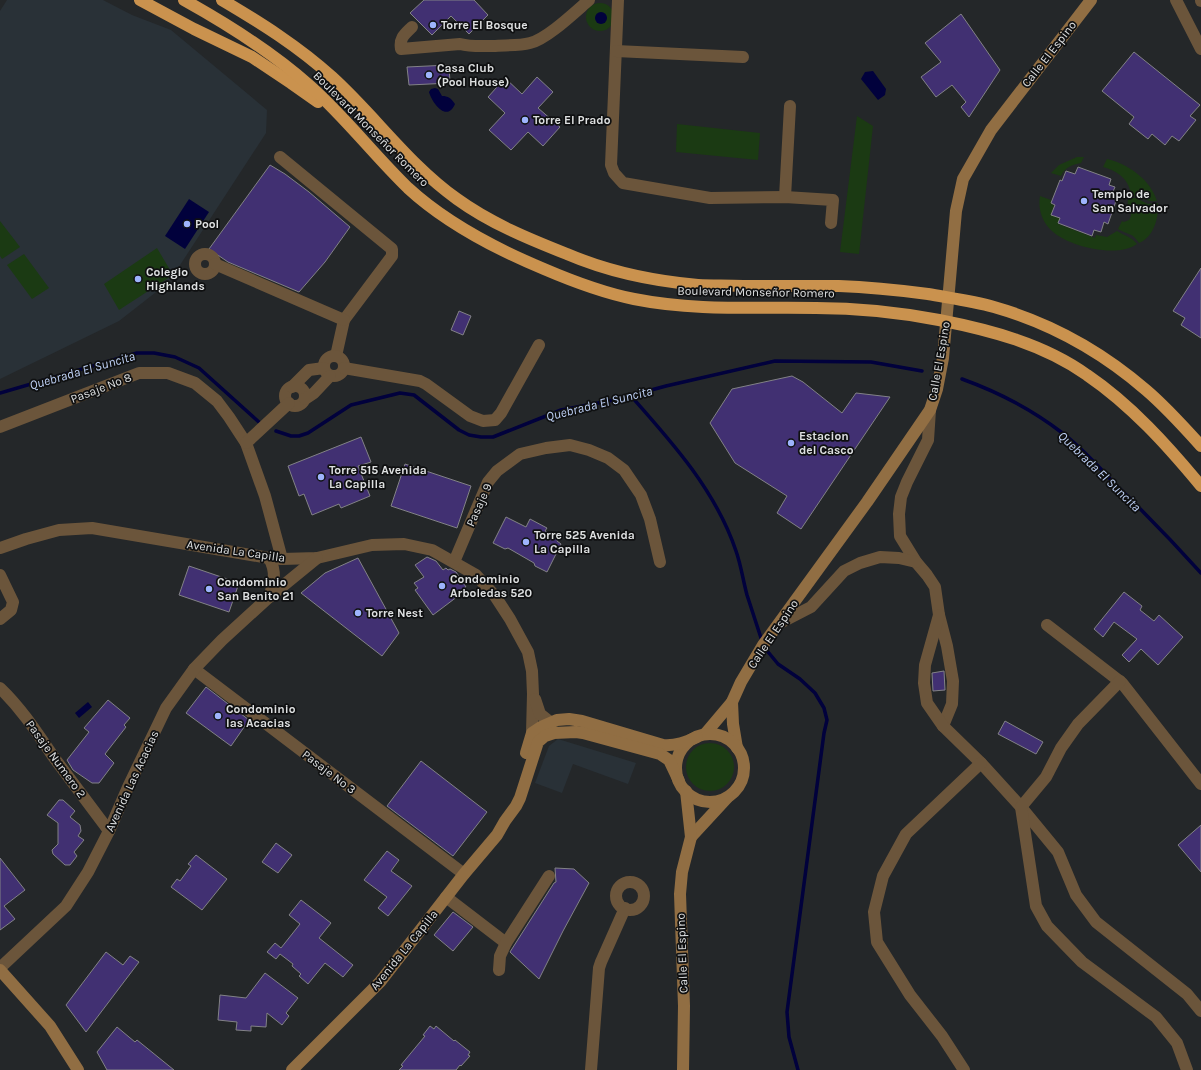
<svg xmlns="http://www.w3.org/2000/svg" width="1201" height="1070" viewBox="0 0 1201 1070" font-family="Karla,sans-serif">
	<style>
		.built { fill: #293137 }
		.green { fill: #1b3a13 }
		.water { fill: #01013c }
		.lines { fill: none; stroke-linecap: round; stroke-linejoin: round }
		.stream { stroke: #01013c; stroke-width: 3.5 }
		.building { fill: #413072; stroke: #828286 }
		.street { stroke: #6b553b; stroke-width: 12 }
		.secondary { stroke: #916e43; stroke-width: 12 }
		.highway { stroke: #ca924e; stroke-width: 12 }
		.poi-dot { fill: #9eb4fd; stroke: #0f1011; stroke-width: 1.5 }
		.labels { text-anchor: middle; stroke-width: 3.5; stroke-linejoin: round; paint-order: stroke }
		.poi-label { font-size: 12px; font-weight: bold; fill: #dee0e1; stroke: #0f1011; text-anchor: start }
		.street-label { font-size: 12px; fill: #dee0e1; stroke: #0f1011 }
		.water-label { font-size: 13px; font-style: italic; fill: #bed0f5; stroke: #0f1011 }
	</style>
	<rect width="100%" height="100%" fill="#242729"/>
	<g class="built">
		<polygon points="7,0 103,0 132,15 171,30 267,110 266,133 169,282 119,321 0,379 0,11"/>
		<polygon points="558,739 636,763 628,784 573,764 562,793 535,783 549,746"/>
	</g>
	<g class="green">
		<circle cx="600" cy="17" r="14"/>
		<polygon points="857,116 873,126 859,254 840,252"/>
		<polygon points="677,124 760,133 758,160 676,152"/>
		<path d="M1077 157H1084L1081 163C1072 165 1065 167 1061 176L1051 173 1059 165Z"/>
		<path d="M1107 159C1128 164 1150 179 1157 201 1147 202 1141 197 1131 196 1130 180 1118 171 1103 167Z"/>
		<path d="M1040 196 1051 200V204L1054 205 1051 215 1060 218 1058 224 1095 238 1096 235 1107 237 1117 231C1125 236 1132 237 1137 244 1117 259 1064 246 1049 228 1041 219 1038 207 1040 196Z"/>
		<path d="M1128 198H1136L1148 204 1158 203C1159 217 1154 237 1139 243 1132 232 1128 235 1118 229L1122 221 1124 222 1129 220C1133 213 1130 215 1128 208 1127 206 1128 201 1128 198Z"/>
		<polygon points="0,221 20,247 2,259 0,256"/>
		<polygon points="157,248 173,275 119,310 104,284"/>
		<polygon points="24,254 49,288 32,299 7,265"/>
		<circle cx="710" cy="767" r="24"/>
	</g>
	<g class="water">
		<circle cx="601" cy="18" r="6"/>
		<polygon points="873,71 886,89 885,95 878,100 861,79 865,72"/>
		<path d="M435 88 438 89 442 96C448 96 451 98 455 104 447 123 432 103 429 92L431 89Z"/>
		<polygon points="189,199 209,212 185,249 165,236"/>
		<polygon points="88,702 92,707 79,718 75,713"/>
	</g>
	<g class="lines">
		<g class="stream">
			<path d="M962 379C998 392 1031 409 1061 432 1081 447 1097 465 1114 483 1144 512 1173 542 1201 573"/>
			<polyline points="0,393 137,353 154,353 175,357 199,368 260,423"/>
			<path d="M631 396C672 442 716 491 736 551 741 565 743 580 747 595 752 610 757 626 762 641"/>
			<polyline points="276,431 291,436 299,436 308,433 351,405 400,393 414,395 459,430 469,435 481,437 493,437 561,410 614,400 666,386 775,361 871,362 922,371"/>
			<polyline points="764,647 778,664 800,679 815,693 824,708 827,720 824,733 787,1012 789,1037 798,1070"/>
		</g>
	</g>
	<g class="building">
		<polygon points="424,0 474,0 488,15 469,34 451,16 432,35 410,13"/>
		<polygon points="961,14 1000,70 969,117 961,107 966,102 952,85 936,97 921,77 941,62 925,43"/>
		<polygon points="1134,52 1200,105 1190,116 1196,120 1179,141 1172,136 1165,145 1152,134 1148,139 1129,124 1134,117 1102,91"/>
		<polygon points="449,65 450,83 409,85 407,67"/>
		<polygon points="537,77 553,92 538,108 560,127 543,146 528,132 511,150 489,130 505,113 488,97 505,78 522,94"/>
		<polygon points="270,165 285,174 309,192 350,227 325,262 299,292 228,262 209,249"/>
		<polygon points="1078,167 1111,179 1109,185 1115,187 1111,196 1117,198 1108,224 1104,222 1101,232 1094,230 1092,236 1058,223 1060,218 1051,215 1055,205 1051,203 1060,180 1062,181 1066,171 1075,174"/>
		<polygon points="1201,268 1201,338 1181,325 1185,318 1173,311"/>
		<polygon points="459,311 471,316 463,335 451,330"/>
		<polygon points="792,376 803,382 842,413 856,393 890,397 801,529 777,513 787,496 735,463 710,423 732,389"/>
		<polygon points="361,437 371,462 358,466 370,496 341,508 339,504 312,515 304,494 299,496 288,466"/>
		<polygon points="405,464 471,486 457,528 391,506"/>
		<polygon points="506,517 526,527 530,519 547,528 545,531 558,538 557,541 561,544 547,572 535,566 534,563 508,548 505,549 493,543"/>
		<polygon points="427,557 436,561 443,570 446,568 448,570 450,569 456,572 466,587 464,588 466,590 433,615 415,590 418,588 414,583 424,577 415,565"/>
		<polygon points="358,558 399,633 382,656 301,593 325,573"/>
		<polygon points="189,566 239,583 229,612 179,595"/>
		<polygon points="1124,592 1142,606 1140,610 1154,621 1159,615 1183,637 1158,665 1141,649 1129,662 1122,655 1137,639 1114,622 1103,637 1094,629"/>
		<polygon points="944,671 945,690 933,691 932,673"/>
		<polygon points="206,687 249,720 231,746 186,713"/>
		<polygon points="108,700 130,718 124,725 126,727 105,754 114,763 99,783 92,783 73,770 67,760 89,732 84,728"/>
		<polygon points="1005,721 1043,742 1036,754 998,734"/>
		<polygon points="421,761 487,812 453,856 387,806"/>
		<polygon points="59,800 63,800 75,811 70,817 80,825 81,831 78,836 84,840 74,852 77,856 70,865 65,865 53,854 52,850 58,844 58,823 47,815"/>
		<polygon points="1201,825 1201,872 1178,845"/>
		<polygon points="276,843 292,855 278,873 262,862"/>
		<polygon points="387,851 399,860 391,871 412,886 388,916 378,908 387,897 364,880"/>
		<polygon points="196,855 227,879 202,910 171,887 177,879 180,881 191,866 188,864"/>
		<polygon points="0,858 25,890 4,906 15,919 0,930"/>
		<polygon points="555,868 574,869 589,883 563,931 539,979 510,952 554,883 556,882"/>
		<polygon points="301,900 331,923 319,938 353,965 343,977 325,963 308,984 299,976 301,974 292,966 293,964 280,954 276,959 267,952 275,943 281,948 300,924 289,915"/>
		<polygon points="453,912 473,927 453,951 434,935"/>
		<polygon points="106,952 123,965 130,956 139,962 86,1032 66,1005"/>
		<polygon points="265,973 298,998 286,1013 289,1016 282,1025 267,1013 266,1027 251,1026 251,1031 236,1030 237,1022 218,1020 220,995 246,998"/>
		<polygon points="430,1026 434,1029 436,1026 454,1041 455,1040 470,1052 468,1055 470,1056 461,1066 460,1065 456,1070 399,1070 403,1066 401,1065 425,1036 423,1035"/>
		<polygon points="117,1027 135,1042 137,1040 174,1070 107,1070 97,1052"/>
	</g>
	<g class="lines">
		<g class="street">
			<polyline points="618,0 611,165 614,173 623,183 710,198 785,197 833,200 831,223"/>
			<polyline points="1176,0 1201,49"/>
			<polyline points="1201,0 1201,1"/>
			<path d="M412 27C405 34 399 38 401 49L460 44C471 47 482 46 493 46 505 45 518 46 530 43 547 39 575 12 589 0"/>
			<polyline points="616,51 743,57"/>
			<polyline points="280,157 392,249 392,256 344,320 336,356"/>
			<polyline points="785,197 790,106"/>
			<circle cx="205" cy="264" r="10"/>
			<polyline points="215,264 344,320"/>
			<circle cx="334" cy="366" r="10"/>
			<polyline points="344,368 420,381 426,384 470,416 483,421 495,420 501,413 539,345"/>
			<circle cx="295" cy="396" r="10"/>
			<polyline points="292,387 309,370 324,368"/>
			<polyline points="305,399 314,393 330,376"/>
			<polyline points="930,410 928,440 907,482 901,497 899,514 900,536 916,562 927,575 935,587 939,615 947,646 953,681 952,704 943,726"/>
			<polyline points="0,427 139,373 168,373 195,383 217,401 229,417 246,443 265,496 282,559"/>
			<polyline points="246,443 289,403"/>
			<polyline points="0,548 26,539 59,530 92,528 269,558 282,559 317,558 372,545 404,544 432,550 476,575 495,596 510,619 528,652 532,671 533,694 532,733"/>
			<path d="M269 558C277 572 274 583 269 597"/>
			<polyline points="454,562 488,482 497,471 520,454 546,448 570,445 589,450 608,458 624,470 641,495 650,519 660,562"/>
			<polyline points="0,575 13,602 11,610 0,619"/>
			<polyline points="939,615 925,665 924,683 927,703 943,726 981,763 1021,807 1058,852 1076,895 1096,922 1187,994 1201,1011"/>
			<polyline points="780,623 811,607 844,571 860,563 880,557 899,558 916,562"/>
			<polyline points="1047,625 1122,683 1201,784"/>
			<polyline points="194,669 464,874"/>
			<polyline points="1120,681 1078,724 1061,748 1046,777 1021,807 1036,906 1047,926 1082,962 1156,1017 1177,1043 1187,1070"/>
			<path d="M0 688C22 709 38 734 55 759 73 783 91 807 109 831"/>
			<polyline points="535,699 540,714 550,722"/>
			<circle cx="630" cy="896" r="14"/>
			<polyline points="446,897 506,943"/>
			<polyline points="0,968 66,906 88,872 109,831 129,785 166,708 194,669 222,640 268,598 317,558"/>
			<polyline points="499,970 500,956 506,943 549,876"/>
			<polyline points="591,1070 599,968 601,962 625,908"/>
			<polyline points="964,1070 942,1036 910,995 877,942 874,912 883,876 906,834 981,763"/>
		</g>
		<g class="secondary">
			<polyline points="732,702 733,724 737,748"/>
			<polyline points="705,734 732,702 741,682 763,645 867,502 930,410 937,389 943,358 956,211 963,179 991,130 1091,0"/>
			<circle cx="710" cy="768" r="34"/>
			<path d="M526 753 532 733 541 727 557 720 569 719 582 721 663 745C676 746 686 742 697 737"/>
			<polyline points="691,837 727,798"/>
			<polyline points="0,970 50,1026 78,1070"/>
			<polyline points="292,1070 380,982 464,874 497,835 505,821 516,806 520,798 538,742 545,736 554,733 576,732 583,733 660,754 669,760 679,781"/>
			<polyline points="683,1070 684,1006 680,894 682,872 691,837 686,791"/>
		</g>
		<g class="highway">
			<polyline points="140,0 194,29 252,57 291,83 318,102"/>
			<path d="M184 0C229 25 272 52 310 86 345 117 374 155 408 188 447 224 496 249 544 269 572 281 604 293 634 299 694 311 755 307 816 308 858 308 897 312 939 320 990 330 1044 344 1087 375 1131 405 1167 445 1201 486"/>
			<path d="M222 0C261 23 299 47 332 77 375 116 409 165 457 199 490 223 529 239 567 254 609 272 653 281 698 285 713 286 728 285 743 286 775 286 807 286 839 286 869 287 898 290 928 294 950 298 973 301 994 307 1050 323 1102 352 1146 390 1166 407 1184 427 1201 446"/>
		</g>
	</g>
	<g class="poi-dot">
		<circle cx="433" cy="25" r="4"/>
		<circle cx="429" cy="75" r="4"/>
		<circle cx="525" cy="120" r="4"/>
		<circle cx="1084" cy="201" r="4"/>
		<circle cx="187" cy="224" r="4"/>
		<circle cx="138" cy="279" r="4"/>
		<circle cx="791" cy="443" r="4"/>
		<circle cx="321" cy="477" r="4"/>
		<circle cx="526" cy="542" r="4"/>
		<circle cx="442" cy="586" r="4"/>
		<circle cx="209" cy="589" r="4"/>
		<circle cx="358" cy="613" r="4"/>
		<circle cx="218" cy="716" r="4"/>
	</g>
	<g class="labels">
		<g class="poi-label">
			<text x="441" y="29">Torre El Bosque</text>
			<text x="437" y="72">Casa Club<tspan x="437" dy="14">(Pool House)</tspan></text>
			<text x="533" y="124">Torre El Prado</text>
			<text x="1092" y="198">Templo de<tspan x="1092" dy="14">San Salvador</tspan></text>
			<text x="195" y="228">Pool</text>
			<text x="146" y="276">Colegio<tspan x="146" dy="14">Highlands</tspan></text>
			<text x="799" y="440">Estacion<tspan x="799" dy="14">del Casco</tspan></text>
			<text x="329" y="474">Torre 515 Avenida<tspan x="329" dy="14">La Capilla</tspan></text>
			<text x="534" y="539">Torre 525 Avenida<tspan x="534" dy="14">La Capilla</tspan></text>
			<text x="450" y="583">Condominio<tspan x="450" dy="14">Arboledas 520</tspan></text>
			<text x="217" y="586">Condominio<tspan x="217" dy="14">San Benito 21</tspan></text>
			<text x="366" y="617">Torre Nest</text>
			<text x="226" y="713">Condominio<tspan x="226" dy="14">las Acacias</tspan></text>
		</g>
		<g class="street-label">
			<text transform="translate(1049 54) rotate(-52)" y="4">Calle El Espino</text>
			<text transform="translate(371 129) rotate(45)" y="4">Boulevard Monseñor Romero</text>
			<text transform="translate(756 292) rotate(1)" y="4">Boulevard Monseñor Romero</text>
			<text transform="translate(939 361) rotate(-80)" y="4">Calle El Espino</text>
			<text transform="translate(101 388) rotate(-21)" y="4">Pasaje No 8</text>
			<text transform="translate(479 505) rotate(-66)" y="4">Pasaje 9</text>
			<text transform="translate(236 551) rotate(8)" y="4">Avenida La Capilla</text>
			<text transform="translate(773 634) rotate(-56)" y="4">Calle El Espino</text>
			<text transform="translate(56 759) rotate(54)" y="4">Pasaje Numero 2</text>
			<text transform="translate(329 772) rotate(37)" y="4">Pasaje No 3</text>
			<text transform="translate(132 781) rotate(-65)" y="4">Avenida Las Acacias</text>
			<text transform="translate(404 950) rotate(-51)" y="4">Avenida La Capilla</text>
			<text transform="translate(682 953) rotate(-92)" y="4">Calle El Espino</text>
		</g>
		<g class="water-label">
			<text transform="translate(82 370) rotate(-16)" y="5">Quebrada El Suncita</text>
			<text transform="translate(599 403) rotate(-14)" y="5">Quebrada El Suncita</text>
			<text transform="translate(1100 471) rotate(44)" y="5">Quebrada El Suncita</text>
		</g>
	</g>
</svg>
